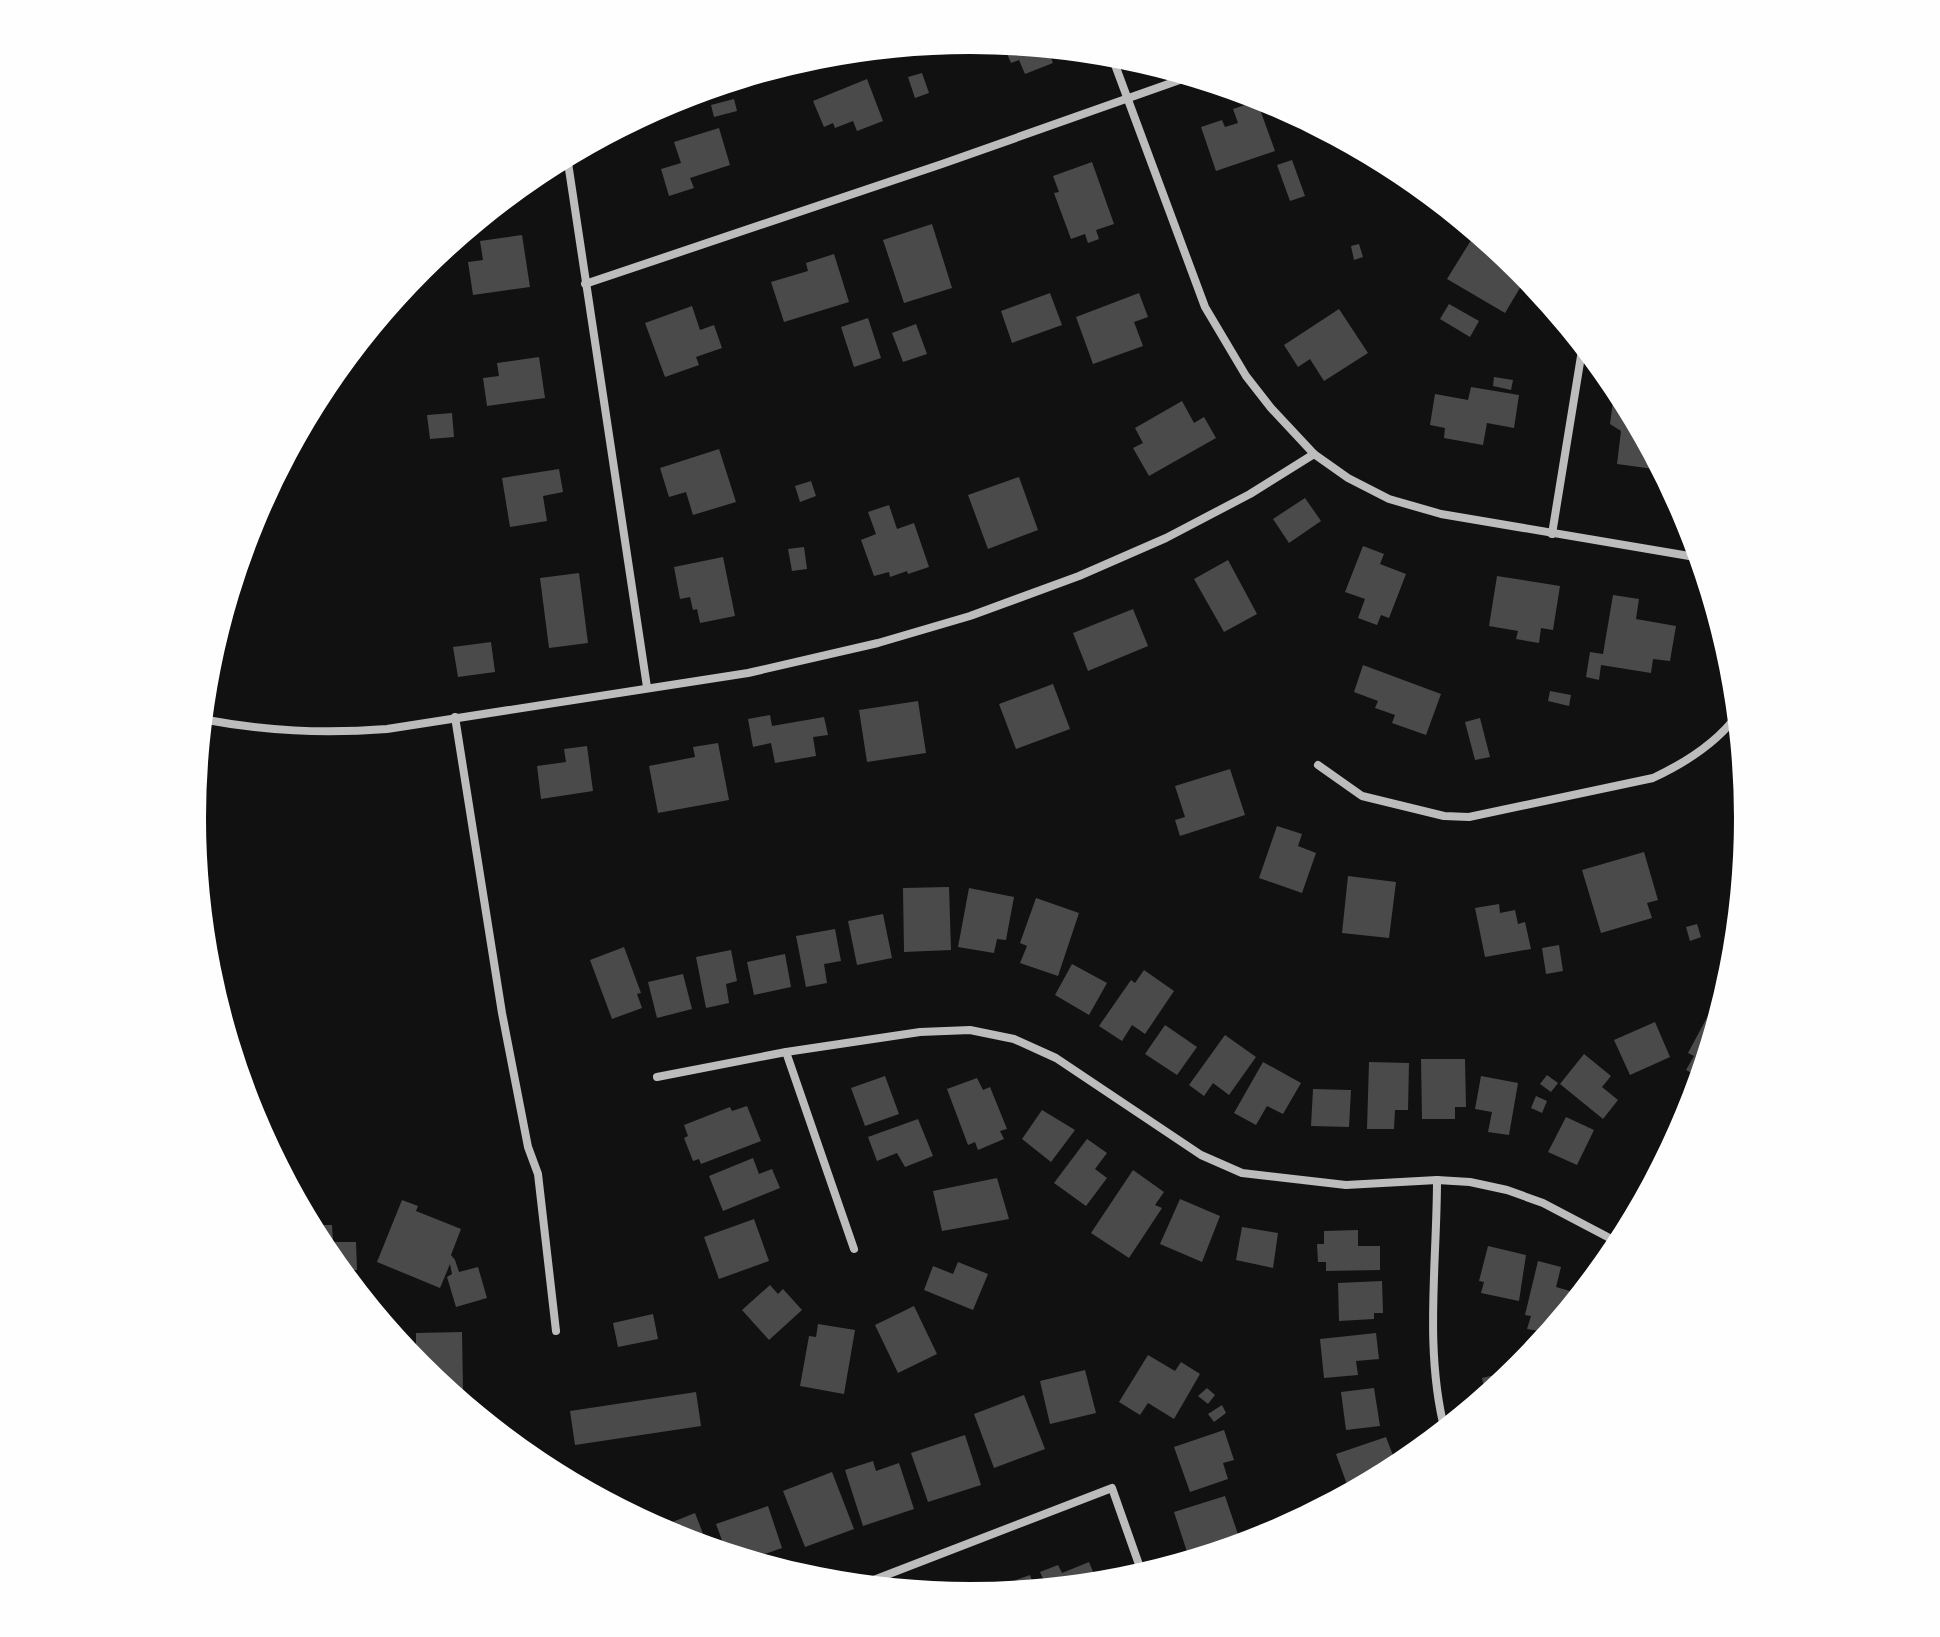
<svg xmlns="http://www.w3.org/2000/svg" width="1940" height="1637" viewBox="0 0 1940 1637" font-family="Quicksand,sans-serif">
	<style>
		.building { fill: #4a4a4a }
		.lines { fill: none; stroke-linecap: round; stroke-linejoin: round }
		.minor { stroke: #bcbcbc; stroke-width: 8 }
	</style>
	<rect width="100%" height="100%" fill="#111"/>
	<g class="building">
		<polygon points="1012,44 1047,48 1053,63 1025,74 1019,60 1011,63 1005,49 1013,46"/>
		<polygon points="922,73 929,93 915,98 908,77"/>
		<polygon points="867,79 883,121 857,131 853,121 835,128 833,123 824,127 813,101"/>
		<polygon points="734,99 737,111 714,117 711,105"/>
		<polygon points="1257,101 1275,151 1216,171 1201,127 1222,120 1225,127 1238,123 1233,109"/>
		<polygon points="719,128 730,165 690,178 694,188 669,196 661,169 681,163 674,142"/>
		<polygon points="1292,160 1305,196 1290,201 1277,165"/>
		<polygon points="1092,162 1114,224 1096,230 1099,239 1088,243 1085,234 1071,239 1054,193 1059,192 1053,176"/>
		<polygon points="932,224 952,288 904,303 883,240"/>
		<polygon points="522,235 530,287 473,295 468,262 483,260 480,241"/>
		<polygon points="1473,237 1507,257 1527,276 1505,313 1447,279"/>
		<polygon points="1359,244 1363,257 1354,260 1351,246"/>
		<polygon points="834,254 849,302 784,322 771,282 808,271 806,263"/>
		<polygon points="1050,293 1062,325 1012,343 1001,311"/>
		<polygon points="1139,293 1148,317 1134,322 1143,346 1093,364 1076,317"/>
		<polygon points="1449,304 1479,321 1470,337 1440,319"/>
		<polygon points="692,306 700,330 714,325 722,348 696,357 699,365 665,377 645,323"/>
		<polygon points="1339,309 1368,353 1324,381 1310,359 1298,367 1284,345"/>
		<polygon points="868,318 881,358 854,367 841,327"/>
		<polygon points="916,324 927,354 903,362 892,333"/>
		<polygon points="539,357 545,398 487,406 483,378 499,376 497,363"/>
		<polygon points="1494,377 1513,380 1511,390 1493,386"/>
		<polygon points="1610,385 1617,386 1625,400 1608,397"/>
		<polygon points="1471,387 1519,395 1514,428 1487,423 1483,445 1444,438 1445,428 1430,425 1435,394 1468,400"/>
		<polygon points="1182,401 1194,423 1204,417 1216,438 1149,476 1133,448 1143,443 1135,428"/>
		<polygon points="1613,401 1627,403 1668,481 1659,480 1661,470 1617,464 1621,431 1610,424"/>
		<polygon points="452,413 454,437 430,439 427,415"/>
		<polygon points="719,449 736,502 693,515 686,492 669,497 660,468"/>
		<polygon points="559,469 563,492 543,496 547,521 510,527 502,478"/>
		<polygon points="1019,477 1038,530 988,549 968,495"/>
		<polygon points="811,481 816,496 800,502 795,486"/>
		<polygon points="1305,498 1321,521 1289,543 1273,519"/>
		<polygon points="889,505 897,529 914,523 929,567 908,574 907,571 890,577 889,572 874,576 861,540 876,534 868,512"/>
		<polygon points="1363,546 1384,554 1380,564 1406,574 1389,618 1381,615 1377,625 1358,618 1365,599 1345,592"/>
		<polygon points="804,547 807,569 792,571 788,549"/>
		<polygon points="723,557 735,616 700,623 697,609 693,610 690,597 680,599 674,567"/>
		<polygon points="1228,560 1257,614 1224,632 1194,579"/>
		<polygon points="579,573 588,643 549,648 540,578"/>
		<polygon points="1497,576 1560,586 1553,630 1541,628 1539,643 1516,639 1518,631 1489,626"/>
		<polygon points="1613,595 1639,599 1636,619 1676,626 1670,661 1653,659 1651,673 1601,665 1599,680 1586,677 1590,652 1603,654"/>
		<polygon points="1133,609 1148,646 1088,671 1073,633"/>
		<polygon points="491,642 495,672 458,677 453,647"/>
		<polygon points="1363,665 1441,694 1426,735 1392,723 1395,715 1375,708 1378,701 1354,692"/>
		<polygon points="1053,684 1070,729 1016,749 999,704"/>
		<polygon points="1550,691 1571,695 1569,706 1548,701"/>
		<polygon points="918,701 926,753 867,762 859,710"/>
		<polygon points="770,715 772,726 824,717 828,735 813,737 816,756 775,763 771,743 753,747 748,719"/>
		<polygon points="1480,718 1490,757 1475,760 1465,722"/>
		<polygon points="718,743 729,800 658,813 649,766 695,757 693,747"/>
		<polygon points="587,746 593,791 541,799 537,766 566,762 564,749"/>
		<polygon points="1230,769 1245,815 1180,836 1175,820 1185,817 1175,786"/>
		<polygon points="1277,826 1302,834 1298,846 1316,853 1302,893 1259,878"/>
		<polygon points="1644,852 1658,900 1647,903 1652,918 1601,933 1582,870"/>
		<polygon points="1348,876 1396,882 1389,938 1342,933"/>
		<polygon points="949,887 951,950 904,952 903,888"/>
		<polygon points="969,888 1014,897 1006,940 997,939 994,953 958,947"/>
		<polygon points="1036,898 1079,913 1058,976 1020,963 1027,946 1020,943"/>
		<polygon points="1499,904 1500,913 1515,910 1518,924 1525,922 1531,949 1485,957 1475,908"/>
		<polygon points="883,914 892,958 857,965 848,921"/>
		<polygon points="1697,924 1701,937 1690,941 1686,927"/>
		<polygon points="835,929 841,961 824,964 827,983 806,987 796,936"/>
		<polygon points="1559,945 1563,971 1546,974 1542,948"/>
		<polygon points="624,947 641,993 637,994 642,1008 612,1019 590,960"/>
		<polygon points="731,950 737,981 726,984 729,1003 706,1008 696,957"/>
		<polygon points="785,954 791,987 754,995 747,962"/>
		<polygon points="1072,964 1107,983 1089,1015 1055,995"/>
		<polygon points="1144,970 1174,991 1145,1034 1132,1025 1122,1041 1099,1026 1131,980 1135,983"/>
		<polygon points="683,974 692,1009 657,1018 648,982"/>
		<polygon points="1711,1010 1720,1015 1701,1078 1686,1070 1694,1056 1688,1053"/>
		<polygon points="1655,1022 1670,1057 1630,1075 1614,1040"/>
		<polygon points="1165,1025 1197,1047 1177,1075 1145,1054"/>
		<polygon points="1225,1035 1256,1057 1229,1095 1213,1083 1204,1096 1189,1085"/>
		<polygon points="1584,1054 1611,1076 1602,1087 1618,1100 1603,1119 1560,1084"/>
		<polygon points="1421,1059 1465,1059 1466,1107 1455,1107 1455,1119 1422,1119"/>
		<polygon points="1263,1062 1301,1083 1283,1114 1267,1106 1256,1125 1234,1113"/>
		<polygon points="1369,1062 1409,1063 1408,1110 1395,1110 1394,1129 1367,1129"/>
		<polygon points="1547,1075 1558,1083 1551,1092 1540,1084"/>
		<polygon points="885,1076 899,1114 865,1126 851,1088"/>
		<polygon points="1481,1076 1518,1083 1509,1135 1488,1132 1492,1112 1475,1109"/>
		<polygon points="977,1078 983,1090 990,1087 1007,1129 1000,1131 1004,1139 978,1150 975,1142 968,1145 947,1089"/>
		<polygon points="1313,1089 1351,1090 1349,1127 1311,1126"/>
		<polygon points="1536,1096 1547,1101 1542,1113 1531,1108"/>
		<polygon points="747,1106 761,1141 701,1164 699,1159 693,1161 684,1138 688,1136 684,1125 730,1107 732,1111"/>
		<polygon points="1042,1110 1075,1130 1051,1162 1022,1139"/>
		<polygon points="1566,1117 1594,1130 1577,1165 1548,1152"/>
		<polygon points="918,1119 933,1156 905,1167 897,1153 877,1161 868,1137"/>
		<polygon points="1087,1139 1107,1153 1095,1169 1107,1178 1086,1206 1054,1183"/>
		<polygon points="753,1158 759,1174 772,1169 780,1188 723,1211 709,1176"/>
		<polygon points="1133,1170 1164,1192 1155,1205 1162,1208 1129,1258 1091,1233"/>
		<polygon points="997,1178 1009,1219 942,1231 933,1191"/>
		<polygon points="1180,1199 1220,1216 1202,1262 1160,1244"/>
		<polygon points="402,1200 418,1206 416,1211 461,1229 451,1255 455,1260 459,1272 478,1267 487,1298 456,1307 447,1277 452,1274 450,1264 440,1288 377,1262"/>
		<polygon points="754,1219 769,1261 719,1279 704,1237"/>
		<polygon points="309,1225 332,1225 333,1242 356,1242 357,1270 339,1270 322,1251"/>
		<polygon points="1242,1227 1278,1233 1273,1268 1236,1260"/>
		<polygon points="1358,1230 1358,1246 1380,1246 1380,1270 1326,1271 1326,1262 1318,1262 1317,1244 1324,1244 1324,1231"/>
		<polygon points="1488,1246 1526,1255 1519,1301 1481,1293 1484,1282 1479,1281"/>
		<polygon points="1538,1261 1561,1267 1556,1287 1570,1291 1565,1315 1550,1333 1527,1329 1531,1316 1525,1315"/>
		<polygon points="958,1262 988,1274 973,1310 924,1290 933,1266 953,1274"/>
		<polygon points="1382,1281 1383,1313 1374,1313 1374,1319 1339,1321 1338,1283"/>
		<polygon points="770,1285 778,1294 783,1289 802,1310 769,1340 742,1310"/>
		<polygon points="914,1306 937,1354 898,1373 875,1325"/>
		<polygon points="653,1314 658,1339 618,1347 613,1323"/>
		<polygon points="818,1324 855,1330 844,1394 800,1386 809,1336 816,1337"/>
		<polygon points="462,1332 463,1390 445,1390 416,1365 416,1333"/>
		<polygon points="1376,1333 1379,1359 1356,1361 1358,1375 1324,1378 1320,1339"/>
		<polygon points="1148,1355 1175,1371 1181,1362 1200,1374 1174,1419 1148,1403 1140,1415 1119,1402"/>
		<polygon points="1520,1369 1486,1397 1482,1378"/>
		<polygon points="1085,1370 1096,1413 1050,1424 1040,1381"/>
		<polygon points="1207,1388 1215,1395 1208,1404 1198,1396"/>
		<polygon points="1374,1388 1380,1426 1346,1430 1341,1392"/>
		<polygon points="696,1392 701,1426 575,1445 570,1411"/>
		<polygon points="1024,1395 1045,1449 994,1468 974,1414"/>
		<polygon points="1222,1405 1226,1413 1214,1422 1208,1414"/>
		<polygon points="1224,1430 1234,1460 1223,1463 1228,1479 1190,1492 1174,1447"/>
		<polygon points="965,1435 981,1485 928,1502 911,1453"/>
		<polygon points="1386,1437 1394,1458 1376,1465 1380,1478 1349,1490 1336,1454"/>
		<polygon points="873,1461 876,1471 899,1463 914,1509 863,1526 845,1470"/>
		<polygon points="832,1472 854,1529 805,1547 783,1491"/>
		<polygon points="1225,1496 1242,1546 1190,1561 1174,1512"/>
		<polygon points="768,1506 782,1548 756,1557 759,1564 727,1554 716,1524"/>
		<polygon points="695,1513 709,1549 672,1538 655,1529"/>
		<polygon points="1089,1562 1098,1584 1048,1589 1040,1572 1058,1565 1062,1573"/>
		<polygon points="1030,1575 1036,1591 981,1596 980,1593"/>
	</g>
	<g class="lines">
		<g class="minor">
			<polyline points="1111,54 1205,307 1246,376 1271,408 1314,454 1348,478 1389,499 1441,514 1701,558"/>
			<polyline points="567,156 647,687"/>
			<polyline points="585,284 942,164 1191,76"/>
			<polyline points="1552,534 1583,344"/>
			<polyline points="455,717 502,1013 528,1147 538,1174 556,1331"/>
			<path d="M201 719C266 731 322 734 387 729L748 673 878 643 970 616 1079 576 1166 538 1250 494 1314 454"/>
			<path d="M1318 765 1362 796 1444 816 1469 817 1653 778C1685 763 1717 743 1738 714"/>
			<polyline points="786,1052 854,1249"/>
			<polyline points="657,1077 786,1052 920,1032 970,1030 1014,1039 1056,1058 1201,1155 1242,1173 1346,1185 1437,1180 1470,1182 1507,1190 1543,1203 1621,1244"/>
			<path d="M1437 1180C1437 1263 1424 1350 1445 1431"/>
			<polyline points="858,1586 1112,1488 1143,1576"/>
		</g>
	</g>
	<path d="M0 0H1940V1637H0ZM206 818a764 764 0 1 1 1528 0a764 764 0 1 1-1528 0Z" fill="#fefefe" fill-rule="evenodd"/>
</svg>
